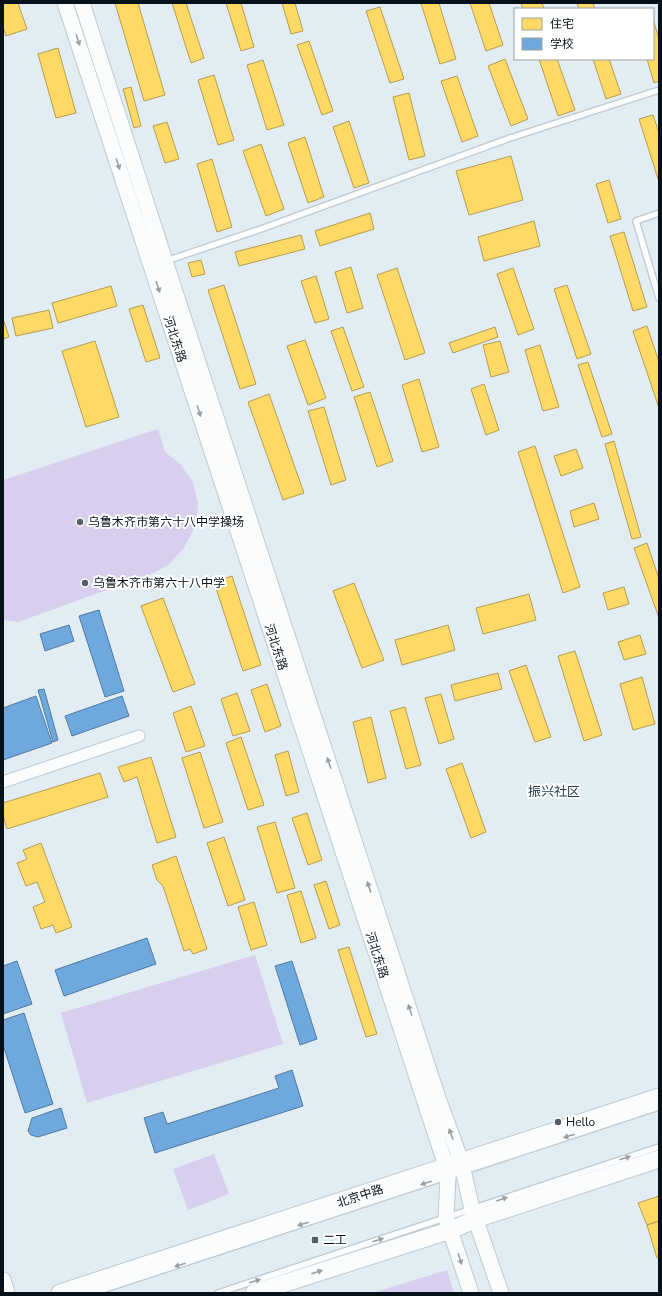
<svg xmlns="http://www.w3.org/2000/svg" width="662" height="1296" viewBox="0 0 662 1296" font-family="'Nunito Sans','Noto Sans SC',sans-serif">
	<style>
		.green { fill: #d8ceed }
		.homes { fill: #ffd966; stroke: #b49d4f }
		.schools { fill: #6fa8dc; stroke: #507ba2 }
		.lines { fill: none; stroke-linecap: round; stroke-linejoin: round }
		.service-casing { stroke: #bfc9d0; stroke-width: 8 }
		.minor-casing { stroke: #bfc9d0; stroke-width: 13 }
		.secondary-casing { stroke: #bfc9d0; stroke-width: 17 }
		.primary-casing { stroke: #bfc9d0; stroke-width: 19 }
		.service { stroke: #fbfcfd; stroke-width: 5.5 }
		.minor { stroke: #fbfcfd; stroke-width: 11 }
		.secondary { stroke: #fbfcfd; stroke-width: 15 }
		.primary { stroke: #fbfcfd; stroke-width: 17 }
		.oneway { fill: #999ea2 }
		.poi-dot { fill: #535e65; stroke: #fff; stroke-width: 1.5 }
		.labels { text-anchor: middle; stroke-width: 4; stroke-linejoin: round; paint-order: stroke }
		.street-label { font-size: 12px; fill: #061119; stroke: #fff }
		.poi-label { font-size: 12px; fill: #061119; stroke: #fff; text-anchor: start }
		.neighbourhood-label { font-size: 13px; fill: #233d4f; stroke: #fff }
	</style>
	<rect width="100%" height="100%" fill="#e2ecf3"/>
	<g class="green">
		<polygon points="158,429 165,452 180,464 193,482 198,504 196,525 184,548 169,564 154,573 18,622 3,620 3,480"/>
		<polygon points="255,955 283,1044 87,1103 61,1013"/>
		<polygon points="214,1154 229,1194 188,1210 173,1169"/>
		<polygon points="447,1270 454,1293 372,1293"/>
	</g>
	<g class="homes">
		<polygon points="3,3 18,3 27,29 6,36 3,27"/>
		<polygon points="115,3 138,3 165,95 144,101"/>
		<polygon points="172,3 186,3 204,58 191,63"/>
		<polygon points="226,3 241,3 254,47 241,51"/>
		<polygon points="282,3 295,3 303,31 291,34"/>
		<polygon points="421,3 439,3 456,59 440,64"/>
		<polygon points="470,3 489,3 503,45 486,51"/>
		<polygon points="521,3 542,3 544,9 523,9"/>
		<polygon points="577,3 593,3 595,9 579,9"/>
		<polygon points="380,7 404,79 390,83 366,11"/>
		<polygon points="653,19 659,39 659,81 654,83 647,59 653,59"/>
		<polygon points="309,41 333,111 322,115 297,45"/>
		<polygon points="58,48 76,113 56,118 38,54"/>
		<polygon points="505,59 528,119 511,126 488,66"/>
		<polygon points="539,59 557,59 575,110 558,116"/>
		<polygon points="593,59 609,59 621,94 606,99"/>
		<polygon points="263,60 284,125 267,130 247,65"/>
		<polygon points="214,75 234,140 218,145 198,80"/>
		<polygon points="457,76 478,136 462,142 441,81"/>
		<polygon points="131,87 141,126 134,128 123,89"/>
		<polygon points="409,93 425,156 409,160 393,97"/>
		<polygon points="653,115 659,133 659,182 639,119"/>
		<polygon points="349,121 369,183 354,188 333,127"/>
		<polygon points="167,122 179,159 165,163 153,126"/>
		<polygon points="305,137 324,197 308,203 288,143"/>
		<polygon points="261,144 284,209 266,216 243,151"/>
		<polygon points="511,156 523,200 469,215 456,171"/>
		<polygon points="212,159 232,227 217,232 197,164"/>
		<polygon points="609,180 621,219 608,223 596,184"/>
		<polygon points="370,213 374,229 320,246 315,231"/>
		<polygon points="534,221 540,246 484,261 478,237"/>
		<polygon points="624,232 647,307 633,311 610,236"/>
		<polygon points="301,235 305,249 239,266 235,252"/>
		<polygon points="201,260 205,274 192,277 188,263"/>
		<polygon points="351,267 363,308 347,313 335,272"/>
		<polygon points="397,268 425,353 405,360 377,275"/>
		<polygon points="513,268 534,329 518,335 497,274"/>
		<polygon points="316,276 329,319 315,323 301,281"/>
		<polygon points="224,285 256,384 240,389 208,290"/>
		<polygon points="567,285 591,354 577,359 554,289"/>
		<polygon points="111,286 117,306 58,323 52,303"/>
		<polygon points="143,305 160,358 146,362 129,309"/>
		<polygon points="49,310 53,328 16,336 12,318"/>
		<polygon points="4,321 9,337 3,339 3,322"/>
		<polygon points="647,326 659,362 659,408 633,331"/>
		<polygon points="343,327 364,387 352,391 331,331"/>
		<polygon points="495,327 498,337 453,353 449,343"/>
		<polygon points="305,340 326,398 308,405 287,346"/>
		<polygon points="95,341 119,417 86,427 62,351"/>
		<polygon points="500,341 509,372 491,377 483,345"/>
		<polygon points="540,345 559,407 543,411 525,350"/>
		<polygon points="588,362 612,434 602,437 578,365"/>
		<polygon points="419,379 439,447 422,452 402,385"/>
		<polygon points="484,384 499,430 486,435 471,389"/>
		<polygon points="370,392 393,461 377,467 354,397"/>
		<polygon points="269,394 304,493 283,500 248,402"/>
		<polygon points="324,407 346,480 331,485 308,411"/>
		<polygon points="614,441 641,537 632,539 605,444"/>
		<polygon points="535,446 580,587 563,593 518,452"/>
		<polygon points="576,449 583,468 561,476 554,456"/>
		<polygon points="594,503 599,519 574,527 570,511"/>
		<polygon points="647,543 659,579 659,618 634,548"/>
		<polygon points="232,576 261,665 243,671 214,582"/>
		<polygon points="354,583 384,660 362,668 333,591"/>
		<polygon points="624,587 629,604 608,610 603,593"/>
		<polygon points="529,594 536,620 483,634 476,608"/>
		<polygon points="163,598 195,684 173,692 141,606"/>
		<polygon points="448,625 455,650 402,665 395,640"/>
		<polygon points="640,635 646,654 624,660 618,642"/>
		<polygon points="575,651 602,735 584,741 558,656"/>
		<polygon points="526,665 551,737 535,742 509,671"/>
		<polygon points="498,673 502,689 455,701 451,685"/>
		<polygon points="642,677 655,724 633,730 620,684"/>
		<polygon points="267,684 281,726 265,732 251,690"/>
		<polygon points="237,693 250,731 233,736 221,699"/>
		<polygon points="441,694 454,739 439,744 425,698"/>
		<polygon points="191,706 205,746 186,752 173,713"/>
		<polygon points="405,707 421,765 406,769 390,711"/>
		<polygon points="371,717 386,778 368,783 353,722"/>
		<polygon points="241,737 264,805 248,810 226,743"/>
		<polygon points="288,751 299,792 286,796 275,755"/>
		<polygon points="200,752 223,822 204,828 182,758"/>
		<polygon points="151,757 176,837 157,843 137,777 124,782 118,767"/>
		<polygon points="462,763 486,832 471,838 446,769"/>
		<polygon points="100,773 108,797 7,829 3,815 3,803"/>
		<polygon points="307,813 322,860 308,865 292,818"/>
		<polygon points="275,822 295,888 277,893 257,827"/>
		<polygon points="224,837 245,900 228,906 207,843"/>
		<polygon points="41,843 72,927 56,933 53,925 41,929 33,907 45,902 37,882 26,886 17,863 27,859 23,850"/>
		<polygon points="176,856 207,949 193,954 190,949 184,951 163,886 157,880 152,865"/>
		<polygon points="326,881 340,925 329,929 314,885"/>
		<polygon points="301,891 316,938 301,943 287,895"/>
		<polygon points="254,902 267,945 251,950 238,907"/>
		<polygon points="349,947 377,1034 366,1037 338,950"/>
		<polygon points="659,1196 659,1221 647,1225 638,1203"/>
		<polygon points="659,1221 659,1257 657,1258 647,1225"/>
	</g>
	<g class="schools">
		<polygon points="99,610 124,691 105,697 79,616"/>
		<polygon points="69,625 74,641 45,651 40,634"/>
		<polygon points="44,689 58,740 53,742 38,690"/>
		<polygon points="36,696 52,743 3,760 3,708"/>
		<polygon points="122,696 129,716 72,736 65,716"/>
		<polygon points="147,938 156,964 64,996 55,970"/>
		<polygon points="17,961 32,1004 3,1014 3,966"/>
		<polygon points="292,961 317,1039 300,1045 275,966"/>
		<polygon points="24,1013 53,1104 25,1113 3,1045 3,1020"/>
		<polygon points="292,1070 303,1106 155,1153 144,1118 163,1112 167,1124 279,1088 275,1076"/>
		<polygon points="61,1108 67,1128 38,1137 31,1135 28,1131 32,1118"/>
	</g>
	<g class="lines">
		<defs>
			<g id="service">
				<polyline points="659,213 636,221 659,298"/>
				<polyline points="166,261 261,229 510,138 659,90"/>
				<polyline points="93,1293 659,1107"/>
				<polyline points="218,1293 659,1147"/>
			</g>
			<polyline id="minor" points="3,782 139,736"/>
			<g id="secondary">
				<polyline points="65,3 446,1166 448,1176 446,1218 471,1293"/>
				<polyline points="82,3 165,261 438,1098 461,1161 472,1209 501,1293"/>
				<polyline points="3,1280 7,1293"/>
			</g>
			<g id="primary">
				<polyline points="60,1293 659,1097"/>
				<polyline points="254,1293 451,1230 476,1219 659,1159"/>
			</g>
		</defs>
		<use href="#service" class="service-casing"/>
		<use href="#minor" class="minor-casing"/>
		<use href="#secondary" class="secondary-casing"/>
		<use href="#primary" class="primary-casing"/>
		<use href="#service" class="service"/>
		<use href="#minor" class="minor"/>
		<use href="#secondary" class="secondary"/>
		<use href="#primary" class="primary"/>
	</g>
	<defs><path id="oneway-solid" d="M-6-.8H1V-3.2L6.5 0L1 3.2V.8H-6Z"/></defs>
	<g class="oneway">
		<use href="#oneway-solid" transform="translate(78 40) rotate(72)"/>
		<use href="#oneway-solid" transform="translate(118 164) rotate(72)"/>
		<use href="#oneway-solid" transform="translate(158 287) rotate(72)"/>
		<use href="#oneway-solid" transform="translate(199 411) rotate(72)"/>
		<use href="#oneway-solid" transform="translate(329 763) rotate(-108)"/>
		<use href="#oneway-solid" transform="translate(369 887) rotate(-108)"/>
		<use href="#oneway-solid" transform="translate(410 1010) rotate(-108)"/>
		<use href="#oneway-solid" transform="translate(451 1134) rotate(-110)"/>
		<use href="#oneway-solid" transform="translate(569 1136) rotate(162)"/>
		<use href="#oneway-solid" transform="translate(625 1158) rotate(-18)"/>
		<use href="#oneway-solid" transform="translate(426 1183) rotate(162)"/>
		<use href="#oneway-solid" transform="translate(502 1199) rotate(-19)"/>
		<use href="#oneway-solid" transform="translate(303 1224) rotate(162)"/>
		<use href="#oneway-solid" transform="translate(378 1240) rotate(-18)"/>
		<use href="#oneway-solid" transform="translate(460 1259) rotate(72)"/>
		<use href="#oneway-solid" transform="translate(180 1265) rotate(162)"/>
		<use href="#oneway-solid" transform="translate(317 1272) rotate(-18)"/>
		<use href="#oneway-solid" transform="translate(255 1281) rotate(-18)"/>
	</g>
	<g class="poi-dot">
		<circle cx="80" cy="522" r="4"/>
		<circle cx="85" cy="583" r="4"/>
		<circle cx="558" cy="1122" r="4"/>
		<rect x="311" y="1236" width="8" height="8" rx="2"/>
	</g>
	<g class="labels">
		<g class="street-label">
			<text transform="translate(175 339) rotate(72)" y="4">河北东路</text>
			<text transform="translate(276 647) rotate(72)" y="4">河北东路</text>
			<text transform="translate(377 955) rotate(72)" y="4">河北东路</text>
			<text transform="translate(360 1196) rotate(-18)" y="4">北京中路</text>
		</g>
		<g class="poi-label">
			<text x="88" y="526">乌鲁木齐市第六十八中学操场</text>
			<text x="93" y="587">乌鲁木齐市第六十八中学</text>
			<text x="566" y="1126">Hello</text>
			<text x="323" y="1244">二工</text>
		</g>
		<g class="neighbourhood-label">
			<text x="554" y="796">振兴社区</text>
		</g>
	</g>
	<rect width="662" height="1296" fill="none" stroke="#061119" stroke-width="8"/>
	<rect x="514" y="8" width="140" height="52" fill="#ffffff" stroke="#9ba0a3"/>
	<rect x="522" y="18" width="20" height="12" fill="#ffd966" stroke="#9ba0a3"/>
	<text x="550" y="28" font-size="12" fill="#061119">住宅</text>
	<rect x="522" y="38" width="20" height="12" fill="#6fa8dc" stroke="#9ba0a3"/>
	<text x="550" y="48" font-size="12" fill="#061119">学校</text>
</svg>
